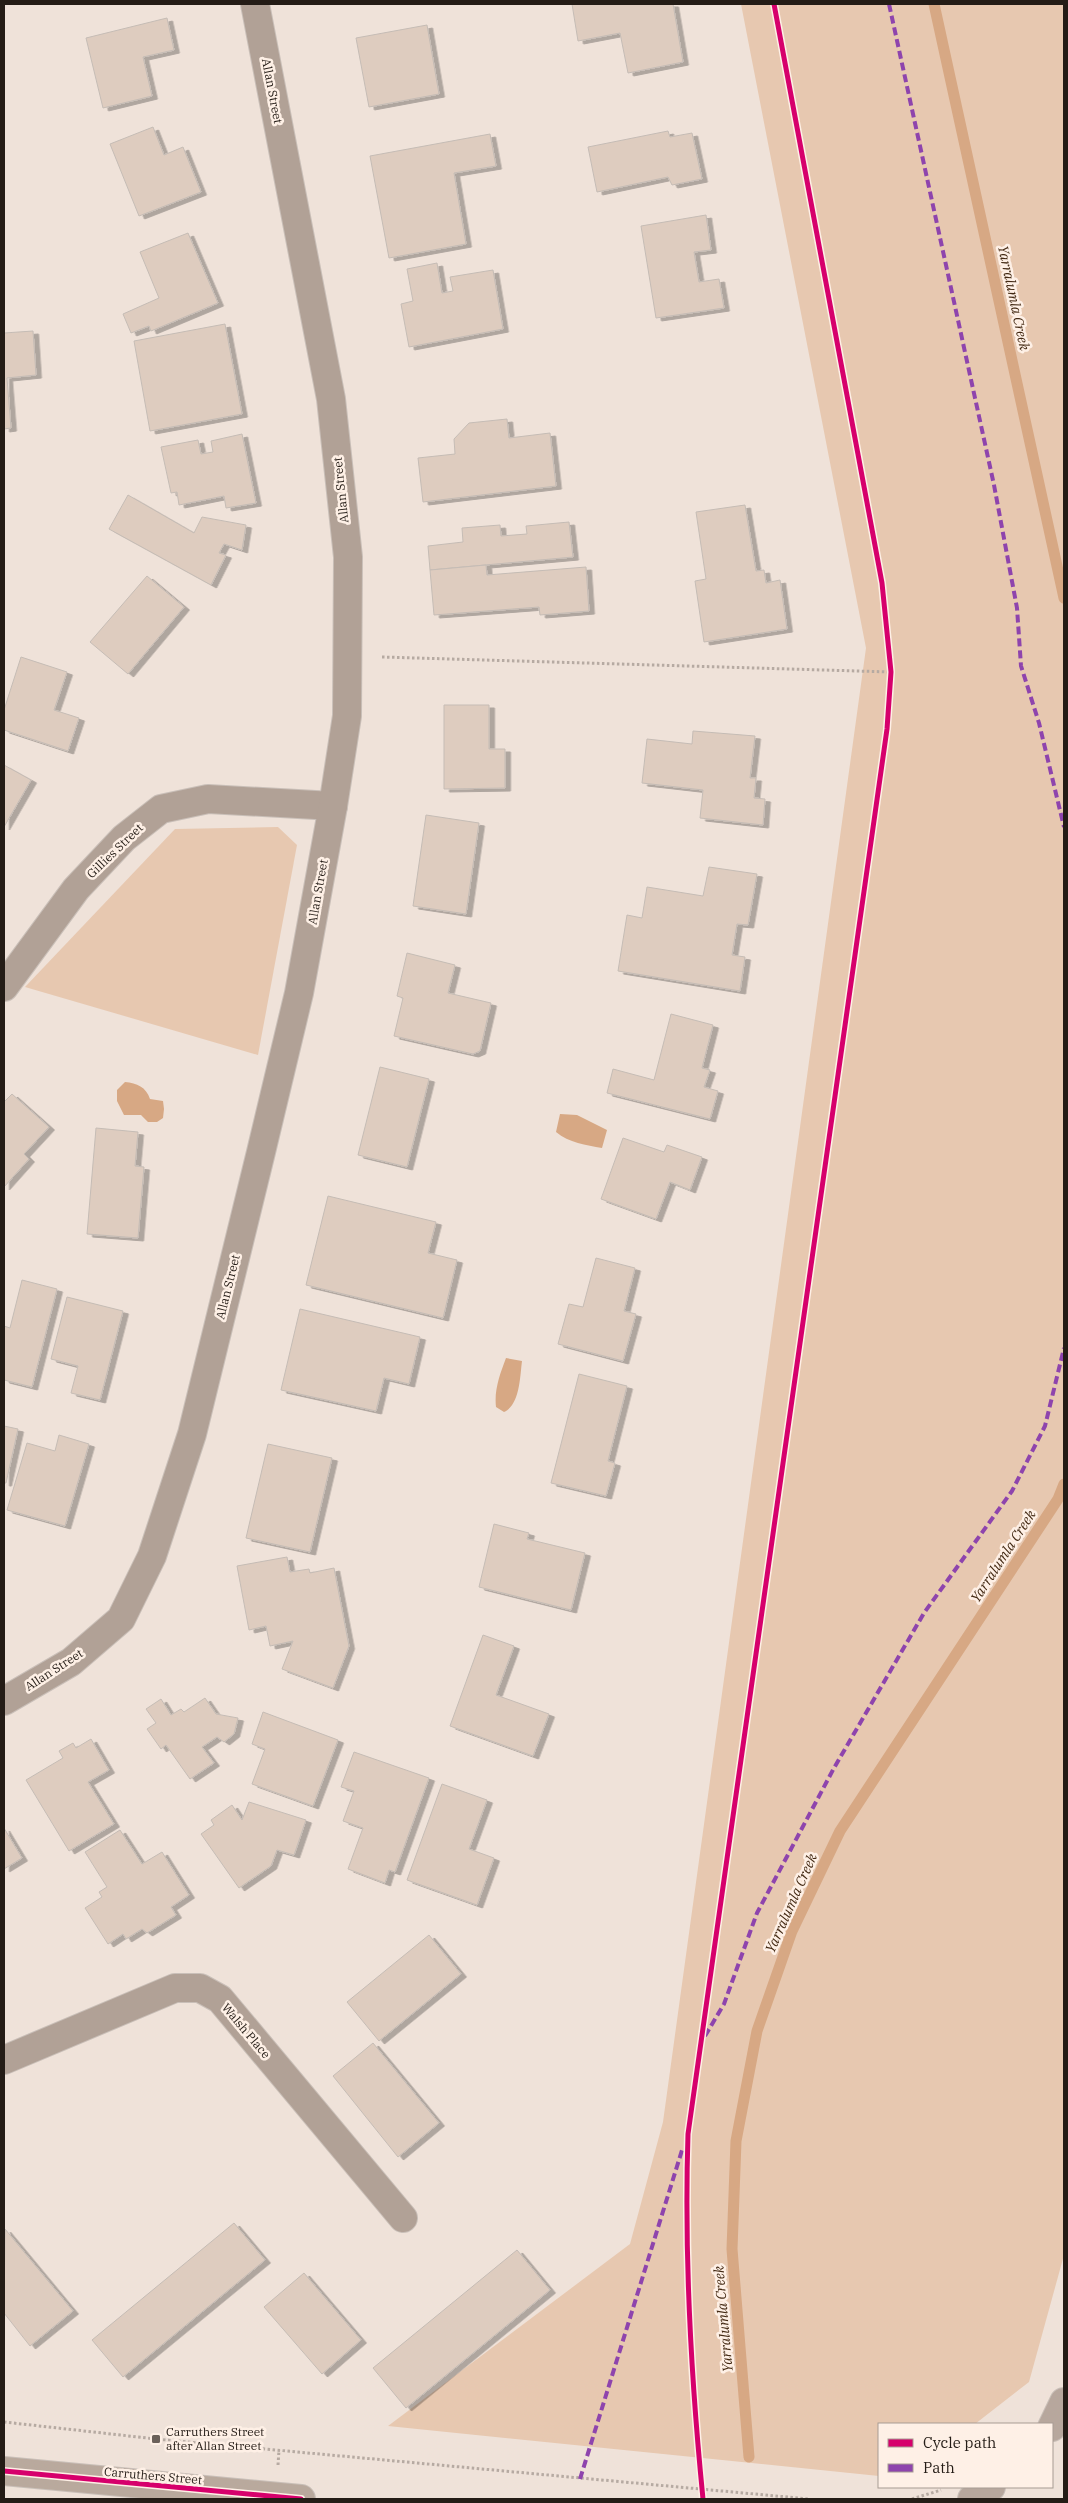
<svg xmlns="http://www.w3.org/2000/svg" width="1068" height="2503" viewBox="0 0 1068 2503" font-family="'IBM Plex Serif',serif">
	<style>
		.green { fill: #e7c8b0 }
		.water { fill: #d7a884 }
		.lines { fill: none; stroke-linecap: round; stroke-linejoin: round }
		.stream { stroke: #d7a884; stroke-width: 11 }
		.building { fill: #deccbf; stroke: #c5bcb5; filter: url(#shadow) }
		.street-casing { stroke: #c9bfb8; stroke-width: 30 }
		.secondary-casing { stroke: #c9bfb8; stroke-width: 30 }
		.highway-casing { stroke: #c9bfb8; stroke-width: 30 }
		.path { stroke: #b6aaa2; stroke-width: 3; stroke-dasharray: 2.5 2.5; stroke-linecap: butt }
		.street { stroke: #b1a196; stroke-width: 28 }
		.secondary { stroke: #b9a99d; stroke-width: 28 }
		.highway { stroke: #b7a79d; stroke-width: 28 }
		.quiet { stroke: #8e44ad; stroke-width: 4; stroke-dasharray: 8 4; stroke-linecap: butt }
		.cycleway-casing { stroke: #fef0e6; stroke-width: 8 }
		.cycleway { stroke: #d6006c; stroke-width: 5 }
		.poi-dot { fill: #6b615a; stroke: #fef0e6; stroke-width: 2 }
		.labels { text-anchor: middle; stroke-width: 5; stroke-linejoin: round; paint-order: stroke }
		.street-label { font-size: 12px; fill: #241c16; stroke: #fef0e6 }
		.poi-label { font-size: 12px; fill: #241c16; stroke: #fef0e6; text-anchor: start }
		.water-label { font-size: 14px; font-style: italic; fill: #432913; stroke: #fef0e6 }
	</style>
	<defs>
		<filter id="shadow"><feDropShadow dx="5.5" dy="3" stdDeviation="0" flood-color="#0004"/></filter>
	</defs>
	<rect width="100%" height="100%" fill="#efe2d9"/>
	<g class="green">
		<polygon points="741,4 1064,4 1064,2255 1029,2382 975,2424 879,2424 879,2476 388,2426 630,2244 663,2122 866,648"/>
		<polygon points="278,827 297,845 258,1055 25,987 175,829"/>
	</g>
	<g class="water">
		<path d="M125 1082C137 1083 146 1087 150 1099L163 1101 164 1109 163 1118 157 1122H148L141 1115H124L117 1101V1090Z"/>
		<path d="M560 1114 577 1115 607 1130 602 1148C586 1145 569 1143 556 1132Z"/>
		<path d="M506 1358 522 1361C520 1376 520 1405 504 1412L496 1407C494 1390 500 1374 506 1358Z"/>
	</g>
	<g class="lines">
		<g class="stream">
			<polyline points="934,4 1064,598"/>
			<polyline points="749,2457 732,2249 736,2141 757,2031 792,1931 840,1831 1058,1499 1064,1484"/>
		</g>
	</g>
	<g class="building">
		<polygon points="572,4 673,4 683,62 628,73 620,33 578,41"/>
		<polygon points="167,18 174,50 143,57 152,96 103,108 86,38"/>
		<polygon points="427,25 439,94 369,107 356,38"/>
		<polygon points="153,127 164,155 183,147 201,192 139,216 110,144"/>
		<polygon points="668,131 670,137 692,133 702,179 672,185 668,177 597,192 588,147"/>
		<polygon points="490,134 496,166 454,173 466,244 389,258 370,156"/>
		<polygon points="706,215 711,250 694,252 699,282 719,279 724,308 656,318 641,226"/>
		<polygon points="188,233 218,303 151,331 149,326 131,333 123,314 159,298 140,252"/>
		<polygon points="437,263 442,293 453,291 450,277 493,270 503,329 409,347 401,304 413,301 407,269"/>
		<polygon points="225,324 242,414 150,431 134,341"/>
		<polygon points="33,331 36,375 7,378 11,428 4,429 4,333"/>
		<polygon points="507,419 509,438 550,433 556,486 423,502 418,458 455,454 454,439 469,423"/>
		<polygon points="242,434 256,503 226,508 224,496 179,505 177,492 171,493 161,447 198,440 201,454 213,452 211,441"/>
		<polygon points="128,495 194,533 202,517 246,525 242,550 224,544 219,553 226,555 211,585 109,529"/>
		<polygon points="745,505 756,571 764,570 766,583 780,580 787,629 704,642 695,581 706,579 696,512"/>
		<polygon points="569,522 573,557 430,570 428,546 463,542 462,528 500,525 501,536 527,534 526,526"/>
		<polygon points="486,565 487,575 586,567 589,611 540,615 539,607 434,615 430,570"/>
		<polygon points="147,576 184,607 128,674 90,642"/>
		<polygon points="21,657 67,672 54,710 79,718 68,751 4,730 4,710"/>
		<polygon points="444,705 489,705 489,749 505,749 505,788 444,789"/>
		<polygon points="693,731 755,736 750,778 756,778 754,798 765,799 763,825 700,818 703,790 642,783 647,739 692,744"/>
		<polygon points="4,765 31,780 4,827"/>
		<polygon points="426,815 479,823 466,914 413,906"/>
		<polygon points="709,867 757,874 748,925 737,924 732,955 745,957 740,991 618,971 627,915 642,918 647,887 703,896"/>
		<polygon points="407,953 455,965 448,993 491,1003 480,1051 473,1054 394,1036 403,998 397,996"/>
		<polygon points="671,1014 713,1025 702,1068 710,1070 704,1087 718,1091 710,1119 607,1093 613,1069 654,1080"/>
		<polygon points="380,1067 429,1079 407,1167 358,1155"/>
		<polygon points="12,1094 49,1127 24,1154 29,1159 4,1187 4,1102"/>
		<polygon points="96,1128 138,1132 135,1166 144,1167 138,1238 87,1234"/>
		<polygon points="623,1138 664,1152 667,1145 702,1157 690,1190 670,1182 656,1219 601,1199"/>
		<polygon points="328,1196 436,1222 428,1253 457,1260 443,1318 306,1285"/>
		<polygon points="596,1258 635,1268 624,1311 636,1314 623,1361 558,1344 569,1304 583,1307"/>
		<polygon points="22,1280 57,1289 32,1387 4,1380 4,1326 10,1328"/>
		<polygon points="67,1297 123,1311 100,1400 71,1393 78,1366 51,1359"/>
		<polygon points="300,1309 420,1337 409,1384 384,1378 376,1411 281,1390"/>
		<polygon points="579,1374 627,1386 608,1461 615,1463 606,1496 551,1483"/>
		<polygon points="4,1426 18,1429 6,1483 4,1483"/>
		<polygon points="59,1435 89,1444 65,1526 7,1510 27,1443 55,1451"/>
		<polygon points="268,1444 332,1458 310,1552 246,1538"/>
		<polygon points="494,1524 529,1533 527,1539 585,1553 571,1610 479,1587"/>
		<polygon points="287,1557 290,1572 309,1569 310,1573 334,1568 349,1646 333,1688 282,1669 293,1641 270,1646 266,1626 249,1630 237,1566"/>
		<polygon points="483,1635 514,1646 496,1695 549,1714 533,1756 450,1726"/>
		<polygon points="205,1698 216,1714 238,1718 234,1734 224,1742 217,1737 202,1747 214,1763 190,1779 166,1745 161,1749 147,1729 156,1723 146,1709 161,1699 171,1715 181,1709 184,1712"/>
		<polygon points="263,1712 338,1740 313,1806 252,1784 265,1749 252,1744"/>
		<polygon points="91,1739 109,1770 88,1782 114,1824 69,1851 26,1780 63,1758 59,1751 73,1743 76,1748"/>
		<polygon points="354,1752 429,1778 395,1872 389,1870 385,1883 348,1869 363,1828 343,1821 354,1791 341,1787"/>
		<polygon points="442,1784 487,1800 469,1849 494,1858 477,1905 407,1880"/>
		<polygon points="249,1802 306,1820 294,1855 277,1850 271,1866 239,1888 201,1834 214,1825 211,1820 232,1805 242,1820"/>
		<polygon points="4,1828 22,1858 4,1869"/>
		<polygon points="120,1830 142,1864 162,1852 189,1895 171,1907 176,1915 147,1933 142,1929 126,1939 123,1934 108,1944 85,1908 102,1897 99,1892 107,1887 85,1852"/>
		<polygon points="429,1935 461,1974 379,2041 347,2002"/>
		<polygon points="373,2043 439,2123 398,2157 333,2076"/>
		<polygon points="234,2223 265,2260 123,2377 92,2340"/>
		<polygon points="5,2229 73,2311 30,2346 4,2313"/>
		<polygon points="517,2250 550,2290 406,2408 373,2368"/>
		<polygon points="304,2273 361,2340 322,2374 264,2307"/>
	</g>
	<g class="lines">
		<defs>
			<g id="street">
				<polyline points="4,987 76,889 124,838 161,809 208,799 333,806"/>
				<polyline points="4,1701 71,1662 121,1619 152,1556 192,1434 261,1152 299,993 333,806 347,716 348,557 331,399 255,4"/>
				<polyline points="4,2060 175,1988 200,1988 220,1999 403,2218"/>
			</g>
			<polyline id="secondary" points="4,2471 301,2499"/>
			<g id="highway">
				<polyline points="1052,2427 1064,2402"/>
				<polyline points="972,2499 991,2487"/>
			</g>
		</defs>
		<use href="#street" class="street-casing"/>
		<use href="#secondary" class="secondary-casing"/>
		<use href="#highway" class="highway-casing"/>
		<g class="path">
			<polyline points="382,657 891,672"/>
			<polyline points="4,2422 156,2439 809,2499"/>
			<polyline points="278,2465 279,2450"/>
			<polyline points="912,2499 941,2490"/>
		</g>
		<use href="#street" class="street"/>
		<use href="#secondary" class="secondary"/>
		<use href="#highway" class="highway"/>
		<g class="quiet">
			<polyline points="889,4 994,485 1017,608 1021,666 1039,723 1064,827"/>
			<polyline points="705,2036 724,2004 757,1913 834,1768 924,1613 1012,1491 1045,1426 1064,1348"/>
			<polyline points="580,2479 683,2147"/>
		</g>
		<defs>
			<g id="cycleway">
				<polyline points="4,2471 301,2499"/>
				<path d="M703 2499C691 2378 684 2256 688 2134L887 729 891 672 882 583 774 4"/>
			</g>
		</defs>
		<use href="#cycleway" class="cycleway-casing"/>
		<use href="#cycleway" class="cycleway"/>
	</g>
	<rect class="poi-dot" x="151" y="2434" width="10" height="10" rx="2.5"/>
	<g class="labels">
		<g class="street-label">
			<text transform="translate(272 91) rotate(79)" y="4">Allan Street</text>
			<text transform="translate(341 490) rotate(-96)" y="4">Allan Street</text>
			<text transform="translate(115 851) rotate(-44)" y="4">Gillies Street</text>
			<text transform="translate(318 892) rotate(-80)" y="4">Allan Street</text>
			<text transform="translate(228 1287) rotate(-76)" y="4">Allan Street</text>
			<text transform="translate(54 1670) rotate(-33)" y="4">Allan Street</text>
			<text transform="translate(246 2031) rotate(50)" y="4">Walsh Place</text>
			<text transform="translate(153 2476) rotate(5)" y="4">Carruthers Street</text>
		</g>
		<g class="poi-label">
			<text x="166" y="2436">Carruthers Street<tspan x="166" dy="14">after Allan Street</tspan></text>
		</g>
		<g class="water-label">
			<text transform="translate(1014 298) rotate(78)" y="5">Yarralumla Creek</text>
			<text transform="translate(1003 1556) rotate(-57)" y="5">Yarralumla Creek</text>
			<text transform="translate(791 1903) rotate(-66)" y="5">Yarralumla Creek</text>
			<text transform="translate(723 2319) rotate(-95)" y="5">Yarralumla Creek</text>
		</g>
	</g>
	<rect width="1068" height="2503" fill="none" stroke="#241c16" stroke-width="10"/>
	<rect x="878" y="2423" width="175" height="65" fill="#fef0e6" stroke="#a79b93"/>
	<rect x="888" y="2439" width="25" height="8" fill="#d6006c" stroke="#a79b93"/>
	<text x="923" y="2448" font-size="15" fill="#241c16">Cycle path</text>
	<rect x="888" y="2464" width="25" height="8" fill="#8e44ad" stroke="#a79b93"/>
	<text x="923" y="2473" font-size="15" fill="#241c16">Path</text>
</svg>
